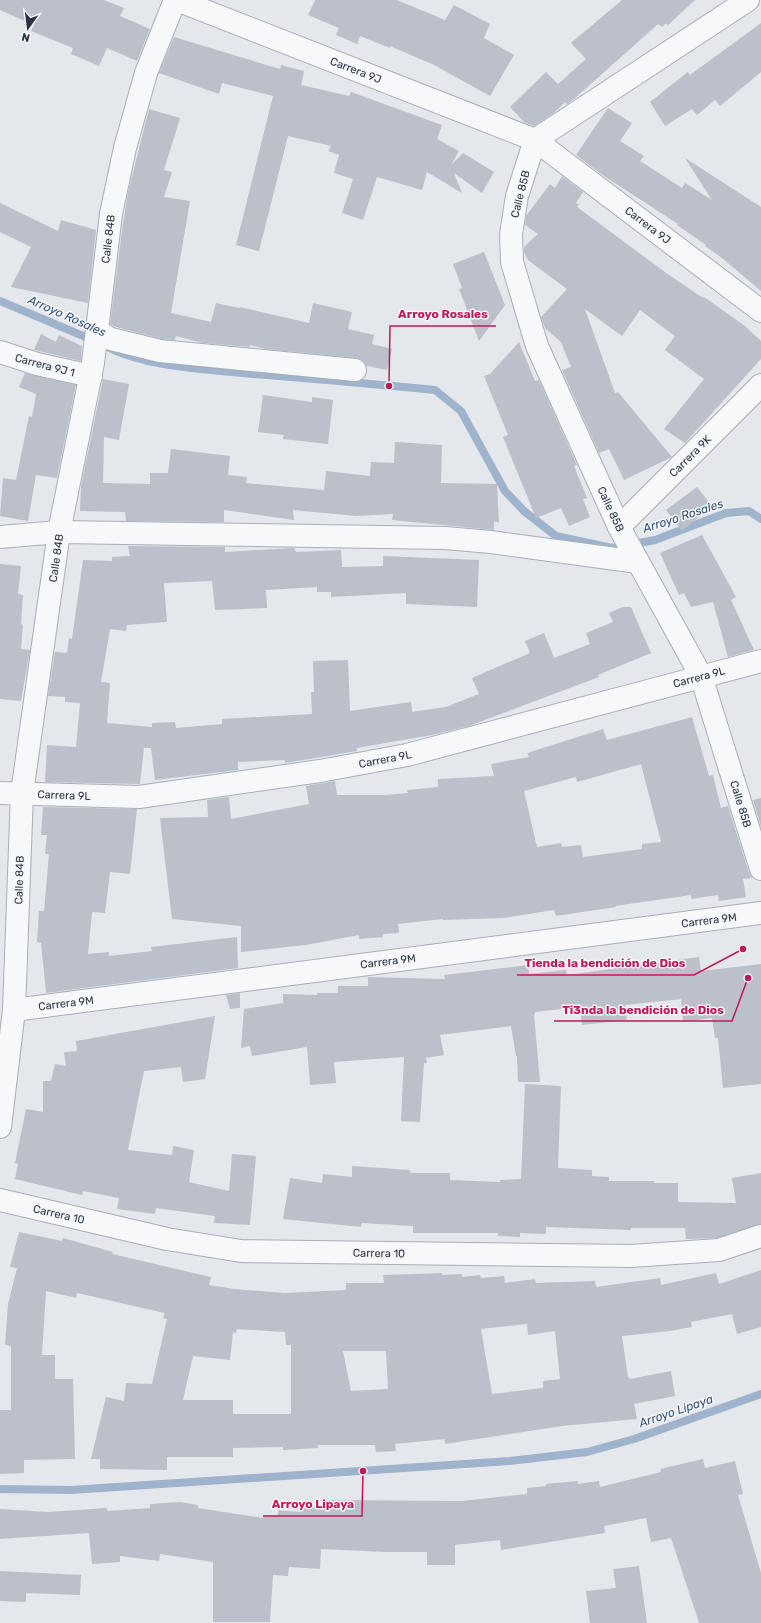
<svg xmlns="http://www.w3.org/2000/svg" width="761" height="1623" viewBox="0 0 761 1623" font-family="Rubik,sans-serif">
	<style>
		.lines { fill: none; stroke-linecap: round; stroke-linejoin: round }
		.stream { stroke: #9fb4cc; stroke-width: 8 }
		.building { fill: #bbc0ca; fill-rule: evenodd }
		.minor-casing { stroke: #a9aeb7; stroke-width: 24 }
		.minor { stroke: #f7f8fa; stroke-width: 22 }
		.labels { text-anchor: middle; stroke-width: 3; stroke-linejoin: round; paint-order: stroke }
		.street-label { font-size: 11px; fill: #2b3445; stroke: #f4f6f9 }
		.water-label { font-size: 12px; font-style: italic; fill: #34527a; stroke: #f4f6f9 }
		.leader { fill: none; stroke: #c2185b; stroke-width: 1.5 }
		.callout-dot { fill: #c2185b; stroke: #f4f6f9; stroke-width: 1.5 }
		.callout-label { font-size: 12px; text-anchor: middle; font-weight: bold; fill: #c2185b; stroke: #f4f6f9; stroke-width: 3; stroke-linejoin: round; paint-order: stroke }
	</style>
	<rect width="100%" height="100%" fill="#e4e7ec"/>
	<g class="lines">
		<g class="stream">
			<polyline points="0,301 95,341"/>
			<path d="M105 346C148 368 206 369 253 374 314 379 374 384 435 390L461 411 505 491 524 511 556 536 612 548 655 540 726 513 749 511 761 519"/>
			<polyline points="0,1489 71,1490 510,1461 587,1452 634,1439 761,1394"/>
		</g>
	</g>
	<g class="building">
		<polygon points="0,0 104,0 124,8 120,16 150,29 137,61 107,48 99,66 71,54 73,48 31,31 34,25 0,10"/>
		<polygon points="315,0 397,0 445,20 454,5 490,24 484,38 514,55 490,96 434,65 390,46 390,48 360,36 357,44 336,35 339,28 308,15"/>
		<polygon points="622,0 695,0 668,25 666,23 662,27 658,24 574,99 567,104 565,102 555,112 534,126 524,122 510,107 546,72 558,84 586,59 571,43"/>
		<polygon points="761,23 761,72 720,106 715,100 697,115 692,109 665,126 650,102 688,72 690,75"/>
		<polygon points="174,37 280,69 281,65 304,71 301,85 349,96 351,92 442,125 437,139 459,151 451,165 463,153 494,172 482,193 454,173 462,193 427,172 422,190 377,177 363,220 342,213 353,179 334,173 339,155 328,151 331,146 288,136 259,251 236,245 273,96 222,83 219,94 159,73"/>
		<polygon points="608,108 632,123 620,141 644,156 640,161 682,188 685,183 712,200 685,158 761,207 761,291 722,258 705,246 706,245 677,225 678,224 604,176 576,155"/>
		<polygon points="149,109 180,118 164,170 172,172 164,197 190,201 171,313 211,322 216,303 239,308 240,307 309,323 313,303 352,312 348,329 374,335 372,344 392,349 387,370 367,366 367,367 363,360 356,358 266,349 250,345 250,347 203,343 176,336 175,340 162,339 116,327 110,324 122,231 128,192"/>
		<polygon points="562,176 583,192 576,203 579,205 577,207 669,275 703,298 704,297 745,326 761,341 761,359 685,443 664,429 704,379 665,350 675,336 640,310 622,336 585,309 615,393 618,392 672,457 624,480 609,449 599,453 562,370 571,367 561,342 545,328 541,317 567,289 528,260 524,252 524,247 538,234 525,225 526,216 550,184 555,188"/>
		<polygon points="0,203 58,231 61,220 96,230 88,303 11,287 31,247 0,232"/>
		<polygon points="484,252 505,305 479,341 459,289 462,288 453,264"/>
		<polygon points="41,334 56,342 59,335 82,346 81,361 34,350"/>
		<polygon points="519,342 535,381 539,380 577,465 574,466 587,498 583,499 590,517 569,526 561,508 536,518 503,437 508,435 484,376 490,374"/>
		<polygon points="25,373 76,385 57,478 36,475 28,521 0,516 3,478 16,480 29,416 32,417 36,394 19,387"/>
		<polygon points="103,379 129,384 119,440 104,437 103,483 150,484 150,473 168,473 171,449 230,456 228,475 247,477 246,483 324,490 326,471 370,476 371,462 394,463 395,442 442,445 441,483 497,484 499,522 494,522 494,530 392,520 393,514 356,516 293,510 294,520 224,510 224,522 126,521 125,512 80,511 81,486"/>
		<polygon points="263,395 312,402 312,397 333,400 328,444 283,439 284,435 258,432"/>
		<polygon points="697,487 712,506 682,531 666,510"/>
		<polygon points="702,535 736,597 731,600 754,650 728,657 713,602 691,607 684,593 679,595 660,553"/>
		<polygon points="128,546 225,547 225,552 294,548 296,552 341,550 342,567 383,566 383,556 479,560 477,607 406,604 406,593 331,597 331,592 317,592 317,587 266,590 267,608 215,610 212,581 164,583 167,622 127,625 126,631 110,629 101,682 110,683 107,723 152,727 152,723 175,722 176,728 222,724 222,719 312,714 311,692 314,692 313,661 348,660 350,711 411,702 412,712 446,707 479,694 472,678 530,653 525,641 544,633 554,658 590,644 586,633 613,622 609,613 623,607 631,607 651,653 598,675 599,677 469,726 432,735 357,748 357,751 285,763 285,760 238,762 238,770 155,780 151,748 144,748 140,784 45,782 47,745 76,747 80,703 65,702 65,697 48,696 55,652 67,653 69,638 72,639 83,560 112,561 112,557 130,556"/>
		<polygon points="0,564 21,566 18,594 23,595 21,624 23,625 21,649 30,650 21,701 0,699"/>
		<path d="M692 717 709 776 713 775 721 808 728 806 749 873 752 878 743 879 746 897 719 901 718 895 691 899V895L615 906 616 907 556 916 554 910 503 918 443 920V919L398 924 399 933 383 934V937L359 939V935L306 945 241 952V926L172 919 160 818 208 817 207 800 229 797 231 819 309 804 306 786 335 781 337 795H386L408 793 407 790 438 787V779L494 776 491 764 529 757 527 753 603 729 607 740ZM641 764 661 842 642 844V849L583 857 581 845 562 847 561 843 537 847 524 791 576 777 577 782Z"/>
		<polygon points="761,798 761,827 753,800"/>
		<polygon points="43,807 137,809 130,874 110,872 105,913 92,912 88,954 109,952 109,956 152,951 151,947 237,937 238,968 46,993 41,943 37,942 39,911 44,911 49,854 45,854 47,835 41,835"/>
		<polygon points="699,957 701,971 761,964 761,1084 723,1088 718,1038 715,1038 712,1018 683,1022 681,999 625,1005 627,1020 582,1025 580,1007 535,1012 535,1014 534,1014 540,1082 518,1082 517,1056 516,1056 511,1026 440,1035 444,1055 426,1058 427,1063 424,1063 420,1122 401,1121 404,1057 334,1062 336,1083 310,1085 307,1047 252,1056 250,1046 241,1048 244,1009 283,1003 283,994 317,995 317,993 338,993 338,986 368,986 368,977 445,979 444,975 528,965 529,974 566,970 567,975"/>
		<polygon points="240,993 240,1008 230,1009 226,995"/>
		<polygon points="215,1016 205,1079 183,1082 181,1067 144,1071 128,1150 172,1155 173,1146 194,1150 189,1182 229,1191 232,1154 256,1156 250,1225 214,1223 215,1216 156,1208 155,1214 117,1209 119,1198 83,1191 82,1195 15,1179 18,1164 15,1163 26,1109 43,1112 43,1081 51,1081 55,1064 66,1066 64,1052 77,1051 76,1041"/>
		<polygon points="525,1084 561,1086 558,1168 592,1170 592,1176 609,1177 609,1181 654,1181 654,1183 678,1183 678,1202 736,1203 732,1178 761,1173 761,1224 717,1238 686,1239 685,1228 631,1228 631,1230 546,1227 546,1234 520,1233 520,1237 498,1236 498,1233 413,1233 413,1226 362,1223 361,1227 283,1219 290,1178 322,1183 323,1174 352,1177 352,1166 410,1170 410,1173 450,1173 450,1180 500,1182 500,1180 521,1179"/>
		<path d="M19 1232 62 1241 63 1238 113 1252 112 1254 211 1277 209 1285 234 1289 285 1293 346 1290V1283H384L383 1275 442 1273V1275L462 1274V1277L480 1275 481 1278 504 1276 505 1283 535 1279 536 1283 595 1281 596 1287 660 1278 661 1285 716 1273 719 1284 761 1270V1327L737 1334 732 1314 691 1322 692 1327 670 1331 622 1336 628 1377 630 1379 671 1371 675 1396 634 1404 637 1419 562 1426 445 1444V1439L395 1444 396 1451 376 1452 375 1445H318V1448L283 1450V1447L233 1448V1457H167V1470L100 1469V1459H91L106 1397 124 1401 126 1383 152 1384 167 1319 163 1318 165 1313 77 1293 76 1298 46 1291 42 1355H55V1379H73L75 1459 24 1460V1473L0 1474V1410H11V1346L5 1345 8 1304 17 1268 10 1267ZM527 1324 528 1335 555 1331 560 1379 543 1381V1388L492 1394 481 1329ZM237 1329 285 1332 286 1345H291V1414H233V1400H183L193 1356 230 1360 233 1332 236 1333ZM343 1351H386L388 1389 351 1391Z"/>
		<polygon points="703,1459 705,1468 735,1461 743,1494 738,1495 761,1573 761,1623 699,1623 671,1538 651,1542 646,1518 604,1526 605,1533 501,1550 500,1540 455,1545 455,1565 427,1565 427,1552 385,1552 321,1549 320,1569 289,1567 288,1576 273,1575 270,1622 213,1622 213,1562 160,1554 159,1561 120,1556 120,1562 92,1564 89,1533 0,1539 0,1509 47,1512 107,1508 107,1511 150,1508 150,1504 180,1502 198,1505 198,1508 263,1518 263,1515 278,1516 278,1510 299,1512 299,1507 327,1508 327,1500 462,1501 527,1494 527,1488 546,1486 546,1484 578,1481 578,1484 599,1481 600,1487 661,1472 660,1469"/>
		<polygon points="639,1566 647,1623 590,1623 586,1591 616,1588 613,1569"/>
		<polygon points="0,1571 81,1575 80,1595 26,1593 26,1602 0,1601"/>
	</g>
	<g class="lines">
		<defs>
			<g id="minor">
				<polyline points="177,0 535,140 761,311"/>
				<polyline points="748,0 535,140 517,196 511,234 512,262 537,346 619,527 701,676 761,869"/>
				<polyline points="97,331 111,339 160,351 355,370"/>
				<polyline points="0,352 37,364 91,376"/>
				<polyline points="619,527 761,385"/>
				<polyline points="0,537 59,532 445,538 491,542 638,562"/>
				<polyline points="0,793 139,797 320,771 407,755 761,661"/>
				<polyline points="14,1010 761,913"/>
				<polyline points="0,1127 14,1010 22,793 59,532 93,363 111,214 125,148 146,73 175,0"/>
				<polyline points="0,1200 167,1239 241,1251 631,1256 719,1250 761,1236"/>
			</g>
		</defs>
		<use href="#minor" class="minor-casing"/>
		<use href="#minor" class="minor"/>
	</g>
	<g class="labels">
		<g class="street-label">
			<text transform="translate(356 70) rotate(21)" y="4">Carrera 9J</text>
			<text transform="translate(520 194) rotate(-76)" y="4">Calle 85B</text>
			<text transform="translate(648 225) rotate(37)" y="4">Carrera 9J</text>
			<text transform="translate(108 239) rotate(-83)" y="4">Calle 84B</text>
			<text transform="translate(45 365) rotate(15)" y="4">Carrera 9J 1</text>
			<text transform="translate(690 456) rotate(-45)" y="4">Carrera 9K</text>
			<text transform="translate(611 509) rotate(65)" y="4">Calle 85B</text>
			<text transform="translate(56 558) rotate(-82)" y="4">Calle 84B</text>
			<text transform="translate(699 677) rotate(-15)" y="4">Carrera 9L</text>
			<text transform="translate(385 759) rotate(-11)" y="4">Carrera 9L</text>
			<text transform="translate(64 795) rotate(2)" y="4">Carrera 9L</text>
			<text transform="translate(741 804) rotate(73)" y="4">Calle 85B</text>
			<text transform="translate(19 880) rotate(-88)" y="4">Calle 84B</text>
			<text transform="translate(709 920) rotate(-7)" y="4">Carrera 9M</text>
			<text transform="translate(388 961) rotate(-7)" y="4">Carrera 9M</text>
			<text transform="translate(66 1003) rotate(-7)" y="4">Carrera 9M</text>
			<text transform="translate(59 1214) rotate(13)" y="4">Carrera 10</text>
			<text transform="translate(379 1253) rotate(1)" y="4">Carrera 10</text>
		</g>
		<g class="water-label">
			<text transform="translate(67 316) rotate(24)" y="4">Arroyo Rosales</text>
			<text transform="translate(683 516) rotate(-18)" y="4">Arroyo Rosales</text>
			<text transform="translate(676 1411) rotate(-19)" y="4">Arroyo Lipaya</text>
		</g>
	</g>
	<path class="leader" d="M389 386L390 326H496M743 949L694 975H517M748 978L732 1021H554M363 1471L362 1516H263"/>
	<g class="callout-dot">
		<circle cx="389" cy="386" r="4"/>
		<circle cx="743" cy="949" r="4"/>
		<circle cx="748" cy="978" r="4"/>
		<circle cx="363" cy="1471" r="4"/>
	</g>
	<g class="callout-label">
		<text x="443" y="318">Arroyo Rosales</text>
		<text x="605" y="967">Tienda la bendición de Dios</text>
		<text x="643" y="1014">Ti3nda la bendición de Dios</text>
		<text x="313" y="1508">Arroyo Lipaya</text>
	</g>
	<g transform="translate(28 28) rotate(194)" stroke="#f4f6f9" stroke-width="3" paint-order="stroke">
	<path d="M0-3L7 15L0 10L-7 15Z" fill="#2b3445"/>
	<text y="-6" font-size="11" font-weight="bold" text-anchor="middle" fill="#2b3445">N</text>
	</g>
</svg>
